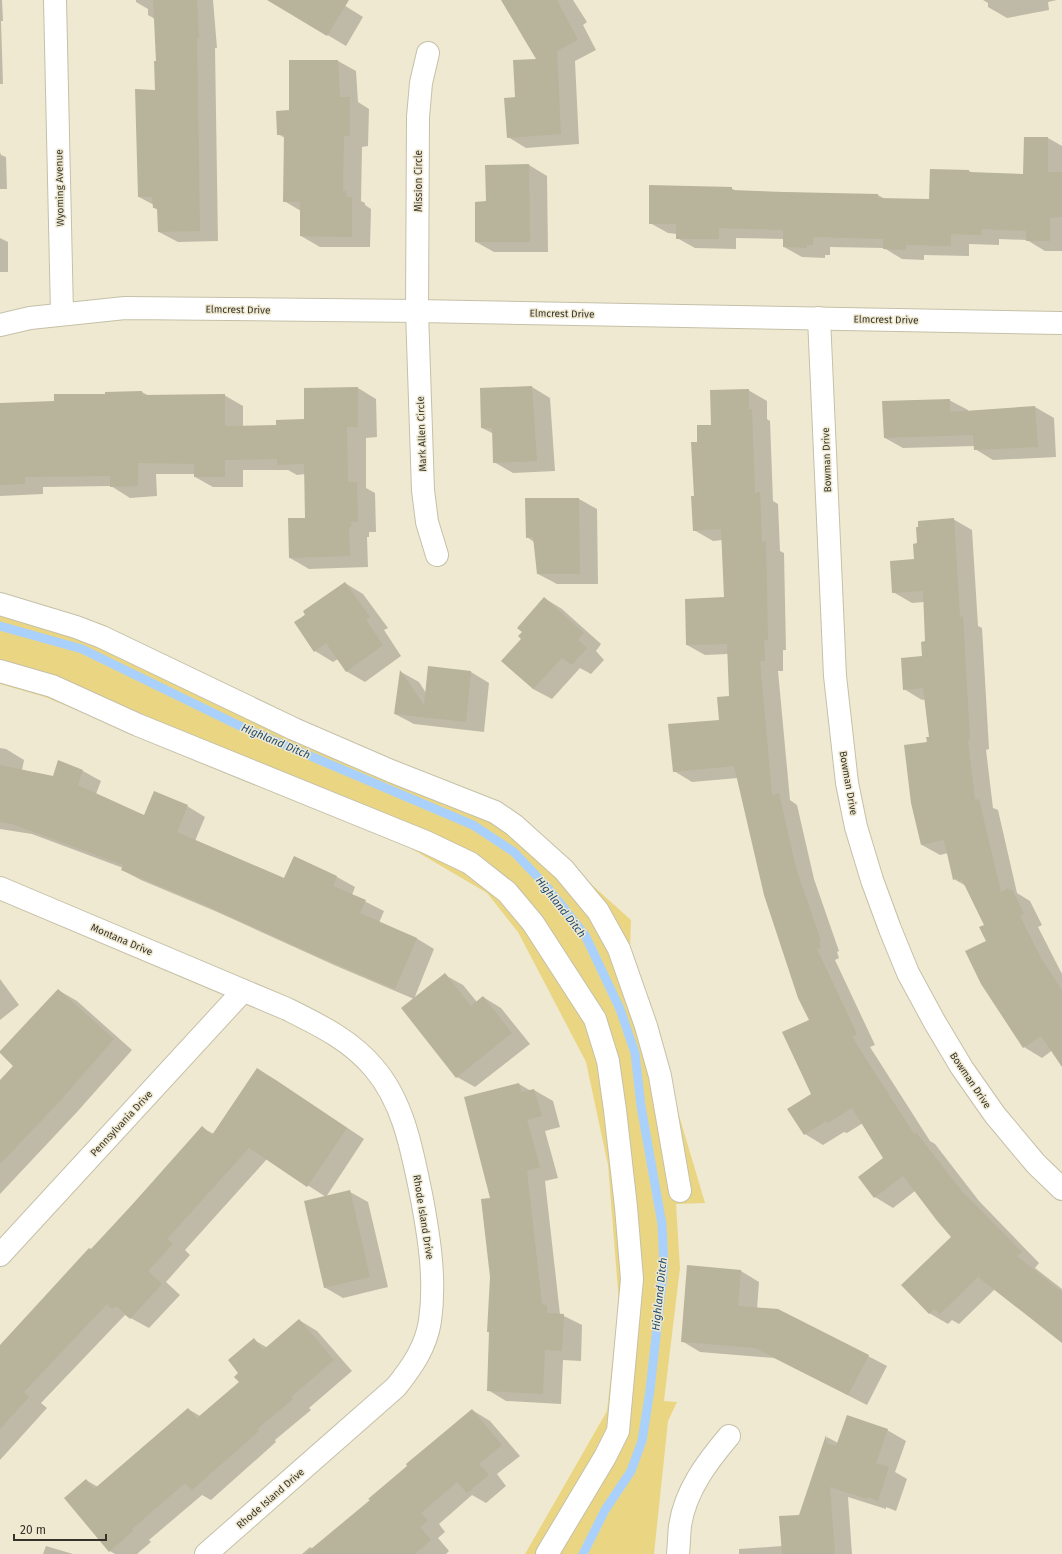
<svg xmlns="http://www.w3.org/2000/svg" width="1062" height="1554" viewBox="0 0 1062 1554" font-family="'Fira Sans',sans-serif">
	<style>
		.green { fill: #ead682 }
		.shadow { fill: #0003 }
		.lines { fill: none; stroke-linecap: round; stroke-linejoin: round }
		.stream { stroke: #aad1fb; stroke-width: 9 }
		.building { fill: #b8b39b }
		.minor-casing { stroke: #c5c0a8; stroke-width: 24 }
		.minor { stroke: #fff; stroke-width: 22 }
		.labels { text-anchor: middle; stroke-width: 3; stroke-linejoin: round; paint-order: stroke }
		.street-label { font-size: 10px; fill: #36332a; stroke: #efe9d1 }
		.water-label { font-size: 11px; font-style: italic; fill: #1b4a76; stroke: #efe9d1 }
	</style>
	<rect width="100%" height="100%" fill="#efe9d1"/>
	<polygon class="green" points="0,598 532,831 631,920 630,950 705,1203 676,1204 680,1268 664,1401 677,1402 668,1421 654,1554 525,1554 607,1411 619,1303 608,1165 586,1062 518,932 487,893 397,840 45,697 0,684"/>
	<g class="shadow">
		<polygon points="0,0 2,0 3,21 1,21 3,84 0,84"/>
		<polygon points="136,0 213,0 217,48 215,48 218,241 178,242 159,232 158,210 154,208 154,205 139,197 156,91 157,62 155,19 148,15 148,9 136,2"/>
		<polygon points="269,0 340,0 339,2 363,17 346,46"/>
		<polygon points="512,0 573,0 587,22 583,25 596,50 575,61 579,144 526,148 508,137 516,97 538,60"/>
		<polygon points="983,0 1057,0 1048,2 1049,10 1007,18 988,7 988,3"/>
		<polygon points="338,61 356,71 358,102 369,109 368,146 362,147 361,201 365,203 365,205 371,209 370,247 320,247 301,236 301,211 284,201 285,138 278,134 290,111"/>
		<polygon points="1025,138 1048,138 1062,146 1062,251 1045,251 1027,240 999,239 999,245 969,244 969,256 924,255 924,260 902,259 884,248 830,247 830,255 825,255 825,258 802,257 784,247 784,239 736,238 736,249 695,248 677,238 677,234 668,233 650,223 731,188 736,191 878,195 885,199 930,200 931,170 969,171 973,173 1024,175"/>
		<polygon points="0,152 1,155 6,157 7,189 0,189"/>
		<polygon points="529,165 547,176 548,252 494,252 476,242 487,202"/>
		<polygon points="0,238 8,242 8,272 0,272"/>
		<polygon points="532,387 550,398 555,471 513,473 494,462 494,434 482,428"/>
		<polygon points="358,388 376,399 377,437 366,438 366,488 375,493 376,532 369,532 369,537 367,537 368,567 309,569 290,558 306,519 305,474 297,475 288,470 243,470 243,487 213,487 195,477 195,474 156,474 157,496 130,498 111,486 43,487 43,494 0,496 0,404 55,402 106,395 106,393 142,392 149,396 224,395 243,406 243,427 277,426 305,420"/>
		<polygon points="748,390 767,401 767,419 770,421 773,501 778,504 780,551 784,553 786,650 783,650 783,671 778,671 790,800 797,805 814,879 839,951 837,952 839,958 835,960 875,1045 870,1047 930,1141 935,1144 979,1201 1039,1263 1035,1268 1062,1289 1062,1341 995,1289 959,1324 952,1320 948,1324 929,1313 953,1237 915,1191 893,1208 875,1197 885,1158 863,1123 847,1133 844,1132 823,1145 805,1134 812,1094 810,1020 738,778 692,782 674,771 720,721 730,697 728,654 705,655 687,645 725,598 722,540 713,541 694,530 698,443 712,426"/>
		<polygon points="949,400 968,410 968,412 1035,407 1054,418 1056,457 993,460 975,449 975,446 903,448 885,438"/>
		<polygon points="579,499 597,509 598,584 557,584 538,574 534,542 527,537"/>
		<polygon points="953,519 972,530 978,626 982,628 989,749 986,750 993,808 998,810 1017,893 1030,901 1042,925 1038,927 1062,974 1062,1058 1054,1049 1042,1058 1024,1047 987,942 985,926 966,886 954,879 948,853 940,855 922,845 928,743 930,737 926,699 922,700 904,689 923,657 926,642 924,602 912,603 893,592 915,560 918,544"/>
		<polygon points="345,583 363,594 388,628 384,630 401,656 365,682 346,671 338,659 333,662 315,651 295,623"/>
		<polygon points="544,598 562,609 601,644 596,651 604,660 591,674 580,668 552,699 533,689 523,639"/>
		<polygon points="429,667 471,672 489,683 484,732 414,724 395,714 401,672 419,682 426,693"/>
		<polygon points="0,748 6,749 24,760 22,770 54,777 83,771 101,781 96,794 144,817 187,806 205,817 195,841 284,879 294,858 337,877 355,887 352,895 384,911 379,923 416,938 434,949 414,999 334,965 215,911 141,880 122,870 123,868 32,834 0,829"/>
		<polygon points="445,975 463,985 477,1002 483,997 501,1008 530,1044 475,1087 457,1077"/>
		<polygon points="0,979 19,1005 0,1020"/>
		<polygon points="58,990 77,1001 132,1050 77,1112 0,1194 0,1081 14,1066"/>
		<polygon points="257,1069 276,1080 364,1139 326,1197 267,1159 185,1250 190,1255 166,1282 180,1295 149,1328 125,1315 41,1403 47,1408 0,1460 0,1347 91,1250 202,1128 214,1134"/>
		<polygon points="519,1084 531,1091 534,1090 553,1101 560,1127 545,1131 558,1178 545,1181 560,1314 582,1325 581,1361 563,1360 561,1404 506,1401 488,1390 490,1333 488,1332 491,1277 491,1199"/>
		<polygon points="350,1192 368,1202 388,1287 343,1298 324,1287"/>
		<polygon points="688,1266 741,1271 759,1282 757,1309 868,1356 887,1366 867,1405 774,1358 700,1352 682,1341"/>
		<polygon points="299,1320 317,1331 352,1371 309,1408 311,1410 275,1440 276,1442 211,1500 202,1495 149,1540 151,1542 137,1554 115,1554 110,1551 86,1480 98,1487 188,1409 200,1416 240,1382 240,1373 254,1340 268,1348"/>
		<polygon points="472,1410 490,1421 520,1456 497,1474 506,1486 486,1503 472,1495 439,1524 445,1532 438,1538 449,1551 446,1554 302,1554 310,1547 313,1549 372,1500"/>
		<polygon points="887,1430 906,1441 895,1472 907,1479 896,1511 886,1507 886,1509 848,1497 852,1554 739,1554 739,1549 782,1546 800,1516 827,1437 838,1443"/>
		<polygon points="46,1546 73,1554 43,1554"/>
	</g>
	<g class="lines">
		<polyline class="stream" points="0,626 82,649 242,727 473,825 514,852 548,888 585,935 620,1009 635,1053 641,1106 662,1224 664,1266 650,1390 642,1441 631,1471 605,1510 583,1554"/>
	</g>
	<g class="building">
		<polygon points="153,0 197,0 199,38 197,38 200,231 158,232 157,208 153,208 152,197 138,197 135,89 155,90 154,61 156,61"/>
		<polygon points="267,0 349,0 327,36"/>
		<polygon points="501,0 557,0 578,40 557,51 561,134 507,138 504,98 515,97 513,60 536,59"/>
		<polygon points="289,60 338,60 340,97 350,97 350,136 344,136 343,191 346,191 347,197 352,197 352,237 300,236 300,202 283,202 284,135 277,135 276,111 289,110"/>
		<polygon points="1024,137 1048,137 1048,172 1062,172 1062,217 1050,218 1050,241 1026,241 1026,231 982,229 981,235 951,234 951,246 906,245 906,250 883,249 883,239 813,237 813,245 807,245 807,248 783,247 783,230 719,228 719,239 676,239 676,224 649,224 649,185 732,187 732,190 784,192 878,194 878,198 929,199 930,169 969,170 969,172 1023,174"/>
		<polygon points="529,164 530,242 475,242 475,202 486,201 485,165"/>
		<polygon points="532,386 537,461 493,463 492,428 481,428 480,388"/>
		<polygon points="358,387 358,427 347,427 348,482 357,482 358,522 351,522 351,527 349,527 350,556 289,558 288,518 305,518 304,464 277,465 277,459 225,460 225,477 194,477 194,464 138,463 138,486 110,487 110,476 25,477 25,484 0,485 0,403 54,401 54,394 105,394 105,392 142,391 142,395 225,394 225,426 276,425 276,420 304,419 304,388"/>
		<polygon points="749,389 749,409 752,409 755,493 760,492 762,542 766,541 768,640 764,640 765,661 760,661 772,795 779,793 796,868 821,941 819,941 821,948 817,949 857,1034 852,1037 914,1134 916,1132 961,1190 1022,1252 1017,1256 1062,1292 1062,1343 978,1277 940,1314 934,1309 929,1314 901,1285 951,1237 938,1222 903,1176 874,1198 858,1177 883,1158 852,1108 828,1123 826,1121 804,1135 787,1109 811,1094 782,1032 809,1020 798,998 764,895 734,766 673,772 668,724 719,720 717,697 729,696 727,644 686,645 685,599 724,597 721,529 693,531 691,496 694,496 691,442 697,442 697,425 711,425 710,390"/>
		<polygon points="950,399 950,412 1035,406 1038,447 974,450 973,435 884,438 882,401"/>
		<polygon points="525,498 579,498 580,574 537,574 533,537 526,538"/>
		<polygon points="954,518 960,617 963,616 970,739 968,740 975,800 979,799 1001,892 1008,888 1009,890 1012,889 1024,914 1020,916 1041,958 1062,990 1062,1067 1041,1036 1023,1048 981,984 965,951 986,941 979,927 984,925 962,880 958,881 958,878 953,880 944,840 921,845 911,803 904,745 927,742 926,737 929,737 923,688 903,690 901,658 922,656 921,642 925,641 923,591 892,593 890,561 914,559 913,544 917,543 916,527 918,527 918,521"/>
		<polygon points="345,582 370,617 366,620 383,645 346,672 326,643 314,652 294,622 305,615 303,611"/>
		<polygon points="544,597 584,633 578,640 587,648 572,665 562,658 533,689 501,661 521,639 518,636 522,632 517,628"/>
		<polygon points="428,666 471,671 466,722 394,714 400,670 424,705"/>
		<polygon points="58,760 83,770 78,785 144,815 154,791 188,805 177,832 284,878 294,856 337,876 333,886 366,900 360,913 417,938 395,989 315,955 196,901 121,870 123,865 12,824 0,822 0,765 53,776"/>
		<polygon points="445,973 471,1006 483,996 512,1033 456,1078 401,1008"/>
		<polygon points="58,989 114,1039 59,1102 0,1164 0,1080 13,1066 0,1053 0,1051"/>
		<polygon points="257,1068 347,1128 307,1187 249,1148 167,1239 173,1244 148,1271 162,1284 130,1319 116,1306 112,1309 107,1304 24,1392 29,1397 0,1429 0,1345 89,1248 91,1249 131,1206 202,1126 212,1135"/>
		<polygon points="519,1083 521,1092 534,1089 542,1116 527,1120 540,1167 527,1171 542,1304 547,1305 547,1313 564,1314 562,1351 545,1350 543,1394 487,1391 489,1332 487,1332 490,1277 481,1199 490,1198 464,1097"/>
		<polygon points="350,1190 370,1277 324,1288 304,1201"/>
		<polygon points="687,1265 741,1270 738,1306 778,1309 869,1355 848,1395 755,1348 681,1342"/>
		<polygon points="299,1319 334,1360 291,1397 293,1399 257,1429 259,1431 192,1490 185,1483 132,1529 133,1531 109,1552 64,1498 86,1479 94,1489 188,1408 197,1418 239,1382 234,1377 238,1373 228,1360 254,1338 263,1350"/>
		<polygon points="472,1409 502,1445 479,1464 489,1475 467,1493 457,1482 421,1513 428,1521 420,1527 431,1540 415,1554 305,1554 370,1500 368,1499 407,1466 406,1464"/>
		<polygon points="847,1415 888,1429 876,1463 889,1467 878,1501 868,1497 867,1499 830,1487 835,1554 782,1554 779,1516 799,1515 826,1435 827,1443 836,1446"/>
	</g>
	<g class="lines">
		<defs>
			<g id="minor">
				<polyline points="55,0 62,314"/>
				<polyline points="428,53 421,83 418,117 417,311 423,490 427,522 437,555"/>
				<polyline points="819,318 835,676 847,783 856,827 872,880 890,929 908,973 934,1021 962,1068 995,1115 1036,1164 1062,1189"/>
				<polyline points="0,325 30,318 125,308 417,311 1062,323"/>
				<polyline points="0,604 76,627 102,637 294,729 391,771 495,812 514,825 564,870 598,911 619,949 646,1026 660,1076 680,1191"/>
				<polyline points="0,671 52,686 138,725 426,842 470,863 507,892 533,923 595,1019 608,1061 615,1110 626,1207 632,1279 618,1431 605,1457 547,1554"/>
				<path d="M0 888 287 1009C319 1025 351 1040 374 1068 404 1103 412 1151 421 1194 429 1236 436 1279 430 1321 426 1347 412 1367 396 1387L206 1554"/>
				<polyline points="0,1255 243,991"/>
				<path d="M678 1554C679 1545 679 1535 680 1526 685 1491 707 1462 729 1436"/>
			</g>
		</defs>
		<use href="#minor" class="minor-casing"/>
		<use href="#minor" class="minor"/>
	</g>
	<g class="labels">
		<g class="street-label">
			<text transform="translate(418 181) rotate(-90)" y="4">Mission Circle</text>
			<text transform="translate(59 188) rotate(-91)" y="4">Wyoming Avenue</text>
			<text transform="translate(238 309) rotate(1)" y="4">Elmcrest Drive</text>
			<text transform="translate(562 313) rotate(1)" y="4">Elmcrest Drive</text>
			<text transform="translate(886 319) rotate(1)" y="4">Elmcrest Drive</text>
			<text transform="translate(421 434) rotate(-92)" y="4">Mark Allen Circle</text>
			<text transform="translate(826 460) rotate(-92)" y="4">Bowman Drive</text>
			<text transform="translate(849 783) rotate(80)" y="4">Bowman Drive</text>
			<text transform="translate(122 939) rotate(23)" y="4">Montana Drive</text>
			<text transform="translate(971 1080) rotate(56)" y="4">Bowman Drive</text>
			<text transform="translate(121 1123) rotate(-47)" y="4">Pennsylvania Drive</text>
			<text transform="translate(424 1217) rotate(81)" y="4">Rhode Island Drive</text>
			<text transform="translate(270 1498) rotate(-41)" y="4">Rhode Island Drive</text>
		</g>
		<g class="water-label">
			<text transform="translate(276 741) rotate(23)" y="4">Highland Ditch</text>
			<text transform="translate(561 907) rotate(52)" y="4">Highland Ditch</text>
			<text transform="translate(659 1294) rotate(-84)" y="4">Highland Ditch</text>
		</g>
	</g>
	<path d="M14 1534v6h92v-6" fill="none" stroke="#36332a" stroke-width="2"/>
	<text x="20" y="1534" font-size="12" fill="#36332a" stroke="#efe9d1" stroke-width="3" paint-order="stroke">20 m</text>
</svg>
